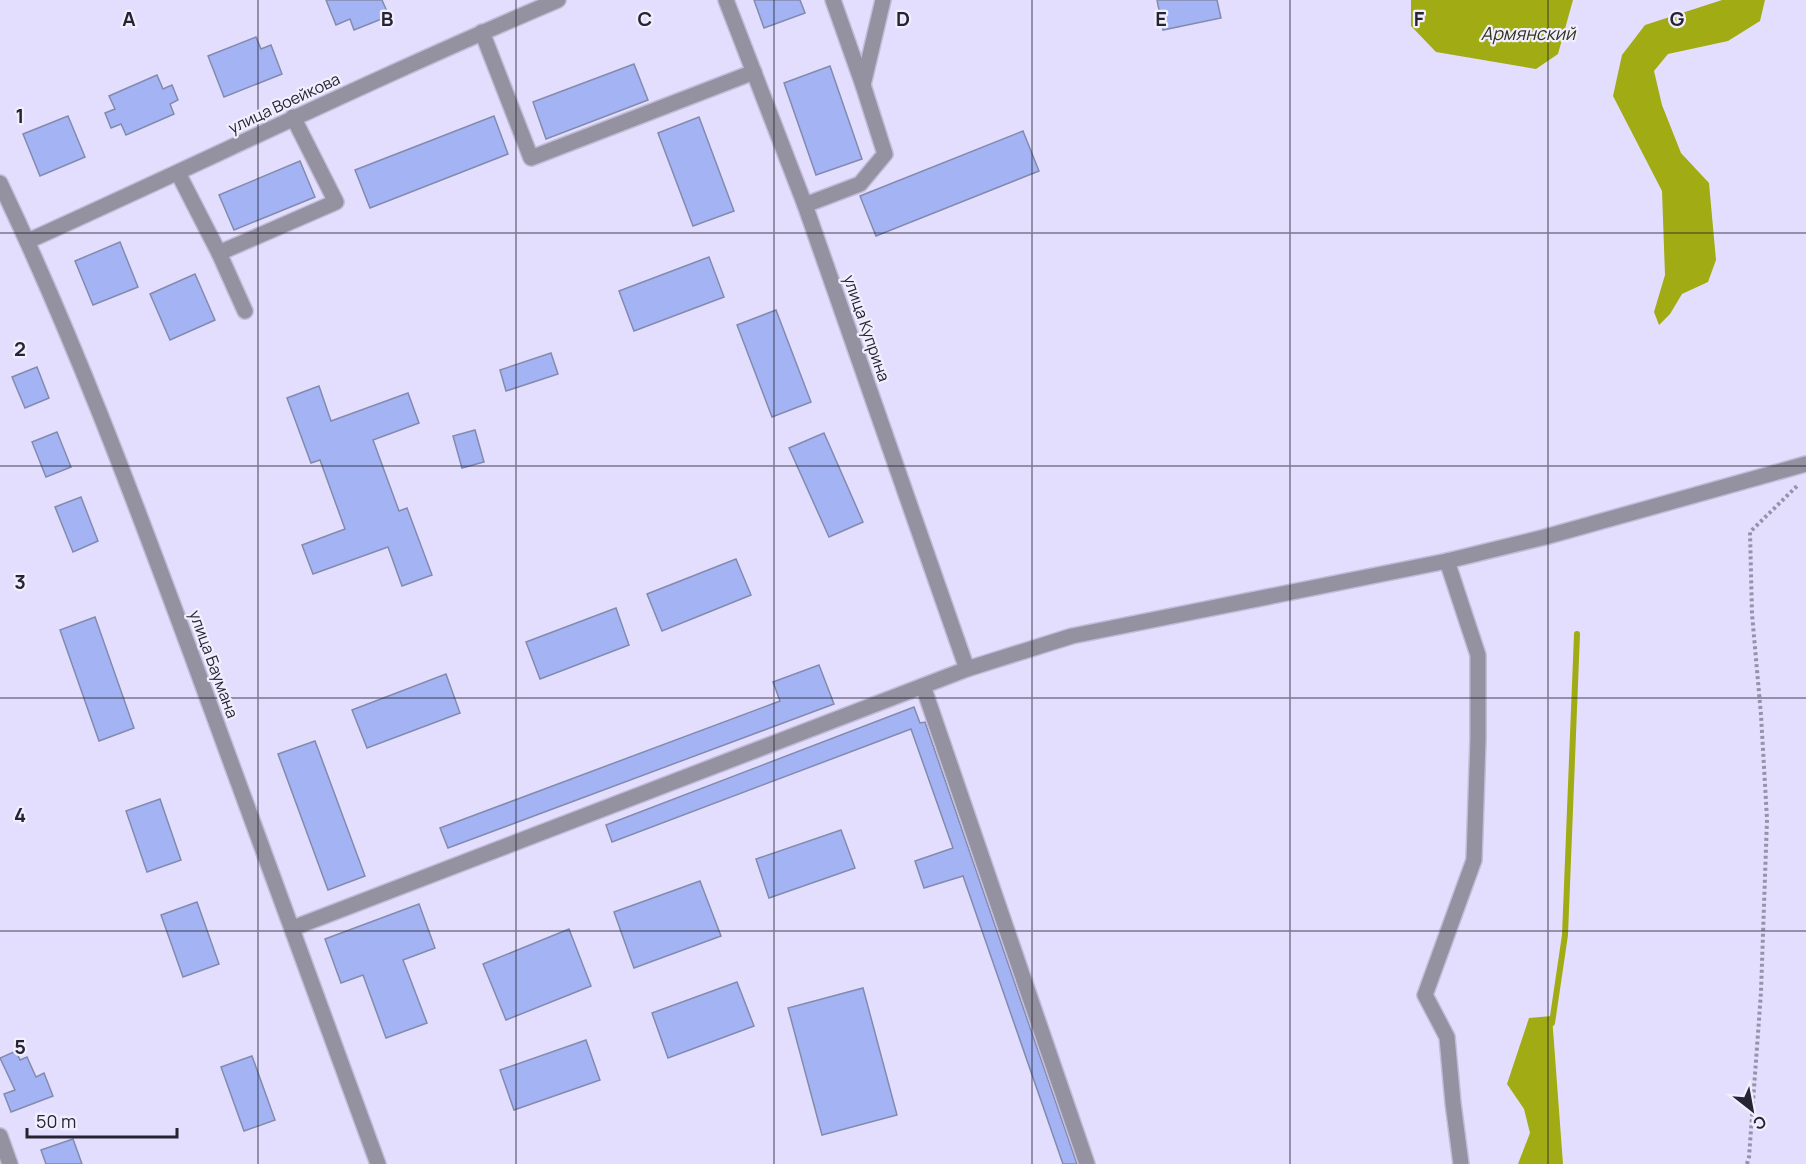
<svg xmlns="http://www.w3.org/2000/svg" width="1806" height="1164" viewBox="0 0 1806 1164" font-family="Manrope,sans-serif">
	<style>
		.water { fill: #a1ab14 }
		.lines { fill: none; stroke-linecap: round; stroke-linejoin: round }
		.stream { stroke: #a1ab14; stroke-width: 6 }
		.building { fill: #a4b3f3; stroke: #828bae; stroke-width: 1.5 }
		.minor-casing { stroke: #c2bcd9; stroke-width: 18 }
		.path { stroke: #9692ab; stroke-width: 4; stroke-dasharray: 3 3; stroke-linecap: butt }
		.minor { stroke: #9491a1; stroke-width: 15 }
		.grid { fill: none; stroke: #262332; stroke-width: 1.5; stroke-opacity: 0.55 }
		.labels { text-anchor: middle; stroke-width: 4.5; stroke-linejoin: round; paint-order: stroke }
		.street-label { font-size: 16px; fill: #262332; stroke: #f1eefe }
		.water-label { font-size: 18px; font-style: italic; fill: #31341d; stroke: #f1eefe }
		.grid-label { font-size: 20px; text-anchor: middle; font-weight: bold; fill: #262332; stroke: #f1eefe; stroke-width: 4.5; stroke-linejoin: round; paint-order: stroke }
	</style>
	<rect width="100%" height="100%" fill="#e4defe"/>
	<g class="water">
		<polygon points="1411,0 1573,0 1558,54 1536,69 1436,52 1411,26"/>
		<polygon points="1722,0 1765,0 1760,21 1728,41 1668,54 1654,71 1662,105 1681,153 1709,183 1716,260 1708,282 1682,294 1670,314 1659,325 1654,312 1665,275 1662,191 1613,96 1622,55 1645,25"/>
		<polygon points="1552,1016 1563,1164 1518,1164 1530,1133 1524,1109 1507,1084 1529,1018"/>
	</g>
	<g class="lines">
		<polyline class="stream" points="1552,1023 1565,935 1577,634"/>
	</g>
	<g class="building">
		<polygon points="326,0 382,0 389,16 354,30 350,19 336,25"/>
		<polygon points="754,0 800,0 805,13 764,28"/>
		<polygon points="1157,0 1217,0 1221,18 1163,30"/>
		<polygon points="256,37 261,49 271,45 282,74 224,97 208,56"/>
		<polygon points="634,64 648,100 546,139 533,102"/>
		<polygon points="830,66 862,159 816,175 784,83"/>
		<polygon points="157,75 163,89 172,85 178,100 170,104 174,114 126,135 121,124 111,128 105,113 115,109 109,96"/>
		<polygon points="68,116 85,157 40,176 23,134"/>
		<polygon points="494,116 508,154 370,208 355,170"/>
		<polygon points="699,117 734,211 693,226 658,133"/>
		<polygon points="1023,131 1039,171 876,236 860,196"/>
		<polygon points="300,161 315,197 234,230 219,195"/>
		<polygon points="120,242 138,287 93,305 75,261"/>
		<polygon points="709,257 724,297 634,331 619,291"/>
		<polygon points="195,274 215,320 170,340 150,294"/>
		<polygon points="776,310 811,402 772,417 737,325"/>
		<polygon points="551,353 558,374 506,391 500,370"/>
		<polygon points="37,367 49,398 25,408 12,377"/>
		<polygon points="319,386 331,421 408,393 419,423 373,440 399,511 407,508 432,575 402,586 388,547 313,574 302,545 345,529 320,460 311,463 287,398"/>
		<polygon points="475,430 484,462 462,468 453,436"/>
		<polygon points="57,432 71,467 46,477 32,442"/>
		<polygon points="824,433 863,522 829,537 789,448"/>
		<polygon points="81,497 98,541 73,552 55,507"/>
		<polygon points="736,559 751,595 662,631 647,594"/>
		<polygon points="616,608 629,645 540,679 526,642"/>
		<polygon points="95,617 134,728 99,741 60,630"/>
		<polygon points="819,665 834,704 448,848 440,828 780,701 773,682"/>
		<polygon points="446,674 460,713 367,748 352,710"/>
		<polygon points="914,707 920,723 925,722 1077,1164 1063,1164 963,876 924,888 915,861 953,848 911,729 612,842 606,825"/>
		<polygon points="315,741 365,876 328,890 278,754"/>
		<polygon points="160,799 181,860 147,872 126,811"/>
		<polygon points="841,830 855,868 769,898 756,859"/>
		<polygon points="700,881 721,936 634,968 614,912"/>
		<polygon points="197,902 219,964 183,977 161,915"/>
		<polygon points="419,904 435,948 403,960 427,1023 386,1038 363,975 341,983 325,939"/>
		<polygon points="569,929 591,986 506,1020 483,964"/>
		<polygon points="737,982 754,1026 668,1058 652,1013"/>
		<polygon points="863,988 897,1115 822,1135 788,1008"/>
		<polygon points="586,1040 600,1080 514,1110 500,1070"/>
		<polygon points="16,1051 20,1060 27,1057 36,1077 44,1073 53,1096 11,1112 4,1094 15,1090 0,1058"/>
		<polygon points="252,1056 275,1120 244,1131 221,1067"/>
		<polygon points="73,1139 82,1164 46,1164 41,1150"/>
	</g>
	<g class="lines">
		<defs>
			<g id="minor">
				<polyline points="726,0 805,205 967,669"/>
				<polyline points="833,0 863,85 883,0"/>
				<polyline points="482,32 531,158 754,72"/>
				<polyline points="178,173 219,253 336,202 293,117"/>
				<path d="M0 183C72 334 131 491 189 648 253 819 316 991 378 1164"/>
				<polyline points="805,205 860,184 885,154 863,85"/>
				<path d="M28 241C205 161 379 76 558 0"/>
				<polyline points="219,253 245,311"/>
				<polyline points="1447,561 1478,655 1478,739 1474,860 1425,995 1447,1037 1453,1103 1461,1164"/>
				<polyline points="923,686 1087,1164"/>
				<polyline points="293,928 967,669 1072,636 1447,561 1545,537 1806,464"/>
				<polyline points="0,1136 10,1164"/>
			</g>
		</defs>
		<use href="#minor" class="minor-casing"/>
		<polyline class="path" points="1747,1164 1749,1157 1761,992 1767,819 1761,715 1752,614 1750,532 1797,486"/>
		<use href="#minor" class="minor"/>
	</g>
	<path class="grid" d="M258 0V1164M516 0V1164M774 0V1164M1032 0V1164M1290 0V1164M1548 0V1164M0 233H1806M0 466H1806M0 698H1806M0 931H1806"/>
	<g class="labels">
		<g class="street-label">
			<text transform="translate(284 103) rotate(-25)" y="6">улица Воейкова</text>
			<text transform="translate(867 328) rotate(71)" y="6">улица Куприна</text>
			<text transform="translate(214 664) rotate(70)" y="6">улица Баумана</text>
		</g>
		<g class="water-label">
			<text x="1528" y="40">Армянский</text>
		</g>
	</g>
	<g class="grid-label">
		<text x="129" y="26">A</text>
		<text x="387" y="26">B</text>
		<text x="645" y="26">C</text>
		<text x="903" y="26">D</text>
		<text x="1161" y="26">E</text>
		<text x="1419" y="26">F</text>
		<text x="1677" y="26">G</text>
		<text x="20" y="123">1</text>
		<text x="20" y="356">2</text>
		<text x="20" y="589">3</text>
		<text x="20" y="822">4</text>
		<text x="20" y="1054">5</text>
	</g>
	<g transform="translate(1752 1110) rotate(149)" stroke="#f1eefe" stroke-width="4.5" paint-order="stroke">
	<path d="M0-4.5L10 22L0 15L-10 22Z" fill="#262332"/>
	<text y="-9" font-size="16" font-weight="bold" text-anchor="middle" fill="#262332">С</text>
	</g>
	<path d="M27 1128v9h150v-9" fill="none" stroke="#262332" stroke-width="3"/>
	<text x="36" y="1128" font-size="18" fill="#262332" stroke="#f1eefe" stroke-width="4.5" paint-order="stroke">50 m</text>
</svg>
